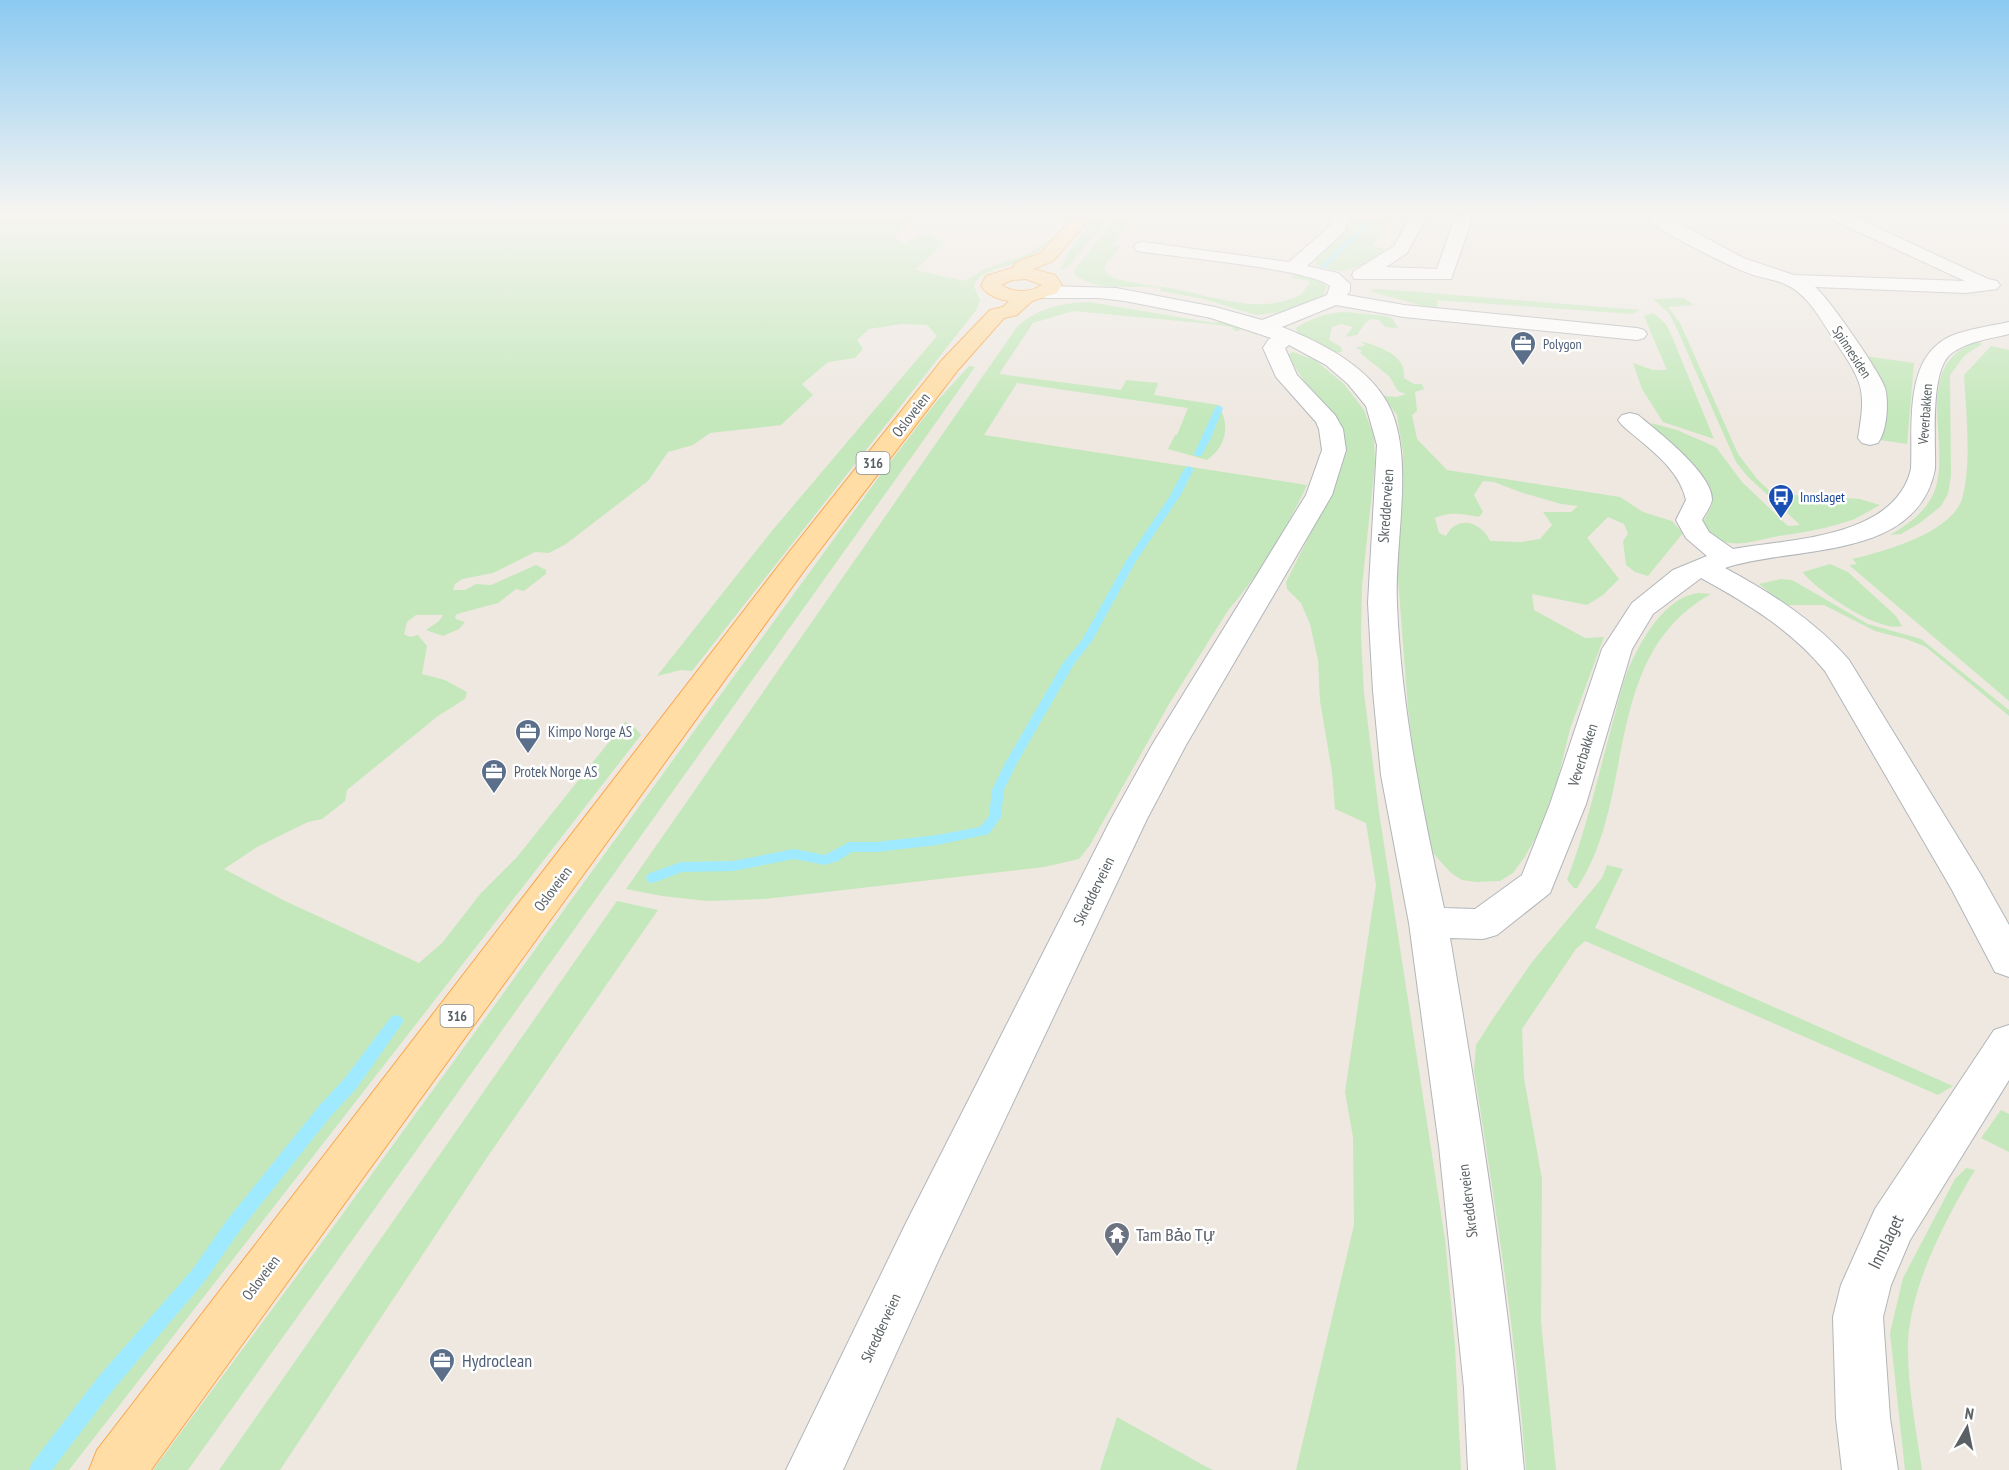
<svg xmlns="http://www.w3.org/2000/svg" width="2009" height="1470" viewBox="0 0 2009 1470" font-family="'PT Sans Narrow',sans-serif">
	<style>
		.green { fill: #c4e8bb; fill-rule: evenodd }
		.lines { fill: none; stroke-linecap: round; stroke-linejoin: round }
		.stream { fill: #a0eaff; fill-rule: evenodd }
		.minor-casing { stroke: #b2b6ba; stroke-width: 2 }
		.major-casing { stroke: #fba54c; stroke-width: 2 }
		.minor { fill: #fff; fill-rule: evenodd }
		.major { fill: #ffdda5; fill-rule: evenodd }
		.labels { text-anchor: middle; stroke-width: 5; stroke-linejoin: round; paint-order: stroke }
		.far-service-label { font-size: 14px; fill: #4e5e75; stroke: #fff; text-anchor: start }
		.far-street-label { font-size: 14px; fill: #5a6063; stroke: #fff }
		.shield { fill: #fff; stroke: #8c9092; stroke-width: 1.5 }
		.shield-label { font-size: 14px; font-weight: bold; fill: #5a6063 }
		.far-transit-label { font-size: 14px; fill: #164399; stroke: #fff; text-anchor: start }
		.street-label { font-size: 15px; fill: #5a6063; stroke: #fff }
		.service-label { font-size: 15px; fill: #4e5e75; stroke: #fff; text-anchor: start }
		.near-worship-label { font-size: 18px; fill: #5b616d; stroke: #fff; text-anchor: start }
		.near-street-label { font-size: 18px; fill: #5a6063; stroke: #fff }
		.near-service-label { font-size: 18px; fill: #4e5e75; stroke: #fff; text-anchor: start }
	</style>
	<rect width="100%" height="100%" fill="#eee8e1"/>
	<g class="green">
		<path d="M0 213H916L894 238 905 244 924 233 945 242 915 270 965 281 985 269 1028 254 1055 236C1046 246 1036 253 1024 260 1009 268 980 268 974 286L980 300 977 309 692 671 681 670 657 676 771 532 937 336 927 325 902 324 869 329 857 340 863 349 855 358 828 362 802 384 813 395 781 425 710 433 693 445 668 452 648 481 566 544 549 553 535 552 493 573 462 579 455 584 453 590H465L476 584 491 585 536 565 546 570V574L524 591 516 589 498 603 457 614 455 616 456 619 465 622 459 629 443 636 426 630 439 621 443 615H416L407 622 404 634 410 637 418 635 427 646 422 674 445 680 467 692 465 699 438 716 347 790 345 801 322 819 308 822 257 847 224 869 283 900 419 963 442 943 481 893 517 857 625 722 633 725 641 735 69 1470H0Z"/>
		<polygon points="1098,213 1113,213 1068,267 1060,270 1069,251"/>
		<path d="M1120 213H1137L1113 245 1120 246 1104 267 1109 276C1129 284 1153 285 1174 289 1216 297 1261 316 1302 294L1310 281 1291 278 1295 275 1321 281 1327 287 1322 297 1288 311 1256 315 1204 299 1160 291 1161 288C1136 284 1098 293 1075 275V269Z"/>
		<path d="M1360 213H1408L1406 217 1393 216 1372 246 1385 248 1382 253C1358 268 1345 277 1317 265L1315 260 1353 225Z"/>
		<polygon points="1374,289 1392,290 1640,310 1632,314 1437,300 1437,310 1373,292 1371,290"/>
		<path d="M1683 298 1694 305 1668 307 1680 323 1738 454 1758 480 1773 494 1860 499 1880 505 1855 519 1839 524C1819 530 1799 533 1779 536 1750 541 1722 555 1702 524L1712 505 1711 496 1651 423 1677 430 1716 447 1742 482 1788 526 1800 525 1747 476 1736 462 1677 329 1669 313 1653 299Z"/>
		<path d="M1089 302 1214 323 1220 321 1240 328 1239 331H1235L1232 327 1212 324 1073 311 1033 323 999 374 1121 390 1126 380 1158 383 1154 395 1218 405C1231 424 1226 447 1207 460L1168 449 1175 435H1177L1188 408 1017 383 984 435 1307 485C1289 524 1258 577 1229 609L1169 704 1090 845 1079 859 1044 867 765 899 707 901 662 896 626 889 1017 327C1038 308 1061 303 1089 302Z"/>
		<path d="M1345 312 1386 316 1392 318 1398 328 1385 327 1379 320 1371 319 1365 323 1357 335 1345 337 1353 327 1341 324 1332 327 1329 340 1341 347 1342 352 1334 353 1297 332 1296 328C1311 318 1327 313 1345 312Z"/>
		<polygon points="1653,313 1665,323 1670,332 1714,439 1663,422 1642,389 1633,363 1653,370 1667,370 1644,316"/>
		<path d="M1361 341C1380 347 1407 355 1404 378L1414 384H1422L1424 389 1415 392 1417 411 1412 415 1417 439 1447 470 1620 497 1643 512 1672 521 1683 533 1648 576 1635 572 1626 565 1623 541 1628 534 1624 524 1608 517 1587 538 1619 579 1603 595 1587 605 1532 594 1534 610 1585 638 1604 637 1570 729 1558 778 1539 832 1524 858 1513 873 1500 881 1476 882 1462 880 1451 873 1433 853 1419 792 1408 709 1398 578 1403 453 1397 415 1383 396 1397 397 1406 394 1398 391 1389 376 1360 353 1362 351 1356 348 1365 345ZM1483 481 1494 482 1520 492 1561 504 1578 506 1571 512H1543L1552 525 1540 539 1521 542 1490 541C1482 522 1457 514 1446 536L1439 533 1435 518C1450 511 1463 514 1479 517L1483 512 1474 495Z"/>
		<path d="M1979 341 1982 344 1965 355 1950 375 1951 476 1948 494 1941 506 1920 523 1901 534 1890 535C1909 524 1927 511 1935 490 1952 441 1909 364 1979 341Z"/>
		<path d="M1991 346 2009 350V701L1849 565 1857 564 1852 559C1883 552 1951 533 1962 499 1972 465 1966 411 1964 375Z"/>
		<polygon points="1293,352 1315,360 1344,384 1364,410 1374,436 1375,464 1362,586 1361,636 1364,693 1379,812 1445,1239 1455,1346 1461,1470 1296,1470 1354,1225 1353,1137 1345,1092 1376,885 1366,823 1335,809 1332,772 1320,701 1318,660 1310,624 1301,603 1287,589 1286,582 1336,483 1343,458 1309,388 1287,355"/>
		<polygon points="1865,356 1914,363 1907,444 1880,440"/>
		<polygon points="969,366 975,367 918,448 188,1470 153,1470 342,1215 884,470 937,401"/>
		<path d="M1830 564 1848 572 1896 616 1902 626C1879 633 1819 592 1804 574L1803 572Z"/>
		<polygon points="1781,579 1792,580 1868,624 1921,639 2009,710 2009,716 1926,647 1906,639 1875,631 1824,605 1785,605 1759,584"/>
		<path d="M1698 593 1711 594C1600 656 1638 797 1577 888H1574L1567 880C1586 830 1598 777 1612 725 1618 705 1622 682 1631 663 1643 637 1666 597 1698 593Z"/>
		<path d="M1607 865 1623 869 1595 928 1953 1086 1938 1095 1585 941 1576 949 1522 1029 1524 1078 1542 1179 1541 1322 1556 1470H1526C1516 1336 1495 1203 1474 1070L1476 1045 1494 1017 1532 962 1602 878Z"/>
		<polygon points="617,901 658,910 486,1159 280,1470 219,1470"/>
		<polygon points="2001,1110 2009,1114 2009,1152 1981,1138"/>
		<path d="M1966 1168 1975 1170C1946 1218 1911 1285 1908 1341 1907 1384 1916 1428 1922 1470H1905L1890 1333 1903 1278 1955 1179Z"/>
		<polygon points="1117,1417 1203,1465 1213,1470 1100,1470"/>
	</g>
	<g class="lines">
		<g class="stream">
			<polygon points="1375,213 1382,213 1325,268 1321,268 1321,266"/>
			<polygon points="1219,405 1223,408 1210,440 1201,456 1195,456 1194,454 1215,408"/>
			<polygon points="1189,466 1194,469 1180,496 1136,561 1092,641 1074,664 1016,765 1004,790 1001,817 989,834 937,845 876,852 852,852 838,861 825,865 794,859 733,871 682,872 653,883 648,882 646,878 648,874 681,862 733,861 794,849 825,855 849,842 876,842 937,835 980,827 989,816 992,790 1004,765 1063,663 1082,640 1126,561 1170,496 1184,469"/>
			<polygon points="396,1015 401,1017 404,1021 401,1025 356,1089 331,1116 239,1232 204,1282 113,1390 52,1470 29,1470 32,1463 99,1376 192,1270 227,1220 319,1106 344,1079 391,1017"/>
		</g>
		<defs>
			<g id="minor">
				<path d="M1334 213H1351L1345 231 1307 266 1338 273 1350 284V291L1347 295 1404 305 1637 328 1644 330 1647 334 1644 338 1637 340 1404 317 1336 305 1282 327C1323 343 1372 368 1391 410 1414 462 1394 546 1397 604 1401 707 1422 808 1444 908L1475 909 1522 875 1550 804 1602 649 1632 603 1673 570 1707 556 1686 538 1676 520 1686 500C1679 467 1645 446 1622 425L1618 420 1622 415 1630 413 1638 415C1657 431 1712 473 1712 499 1712 505 1705 514 1702 520L1709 532 1733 549C1790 539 1895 538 1911 469 1913 426 1903 357 1951 336 1968 329 1990 326 2009 322V334C1990 339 1968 341 1952 353 1929 369 1936 442 1935 469 1917 562 1793 545 1725 568 1771 593 1814 620 1849 660L1981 875 2009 925V977L1995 972 1952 890 1825 671C1791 630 1747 603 1701 578L1653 614 1632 649 1586 804 1550 893 1497 935 1483 939 1450 938C1480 1115 1508 1292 1524 1470H1468L1464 1388 1439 1146 1409 923 1381 775 1373 691 1368 603 1377 445 1366 406 1348 384 1326 365 1289 345 1285 348 1297 375 1335 415 1343 429 1346 450 1332 495 1186 745 1147 819 939 1259 843 1470H786L905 1225 1111 819 1152 745 1306 495 1322 450 1319 429 1316 422 1276 377 1263 348 1268 340 1271 338 1211 318 1125 301 1099 298H1046L1039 296 1036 292 1039 288 1046 286 1116 288 1215 307 1262 320 1327 295 1330 286C1309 269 1178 257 1143 252L1137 251 1134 247 1137 243 1143 242 1289 262 1331 225Z"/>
				<polygon points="1412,213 1429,213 1407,253 1386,267 1437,269 1454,220 1457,216 1469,216 1472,220 1451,279 1354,279 1352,275 1354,271 1394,246"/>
				<path d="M1640 213H1661L1743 258 1794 275 1965 281 1826 217 1824 213H1846L1988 279 1997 281 2000 285 1997 289 1966 293 1815 287C1828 297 1880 372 1885 388 1889 402 1887 431 1878 443L1870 445 1862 443 1858 438C1866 391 1864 384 1837 344 1823 324 1810 296 1787 285 1775 279 1760 278 1748 273 1728 266 1650 227 1640 213Z"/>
				<polygon points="1999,213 2009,213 2009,220 2003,219"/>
				<polygon points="2009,1025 2009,1080 1910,1240 1891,1285 1883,1317 1890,1418 1898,1470 1842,1470 1836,1418 1833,1317 1841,1285 1875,1209 1994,1030"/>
			</g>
			<path id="major" d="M1077 213H1095L1053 261 1033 269 1055 275 1062 285 1057 293 1032 301 1017 315 1004 318 958 370 806 568 151 1470H89L97 1450 786 556 942 360 990 310 1003 307 1009 301C998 299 988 296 981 286L986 276 1012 268 1017 262 1041 253ZM1026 279 1042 285C1029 293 1014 293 1001 285L1012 280Z"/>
		</defs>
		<use href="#minor" class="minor-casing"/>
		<use href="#major" class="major-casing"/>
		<use href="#minor" class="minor"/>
		<use href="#major" class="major"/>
	</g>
	<linearGradient id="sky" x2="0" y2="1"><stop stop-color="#8bcaf1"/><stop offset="0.51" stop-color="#f7f5f2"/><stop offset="1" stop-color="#f7f5f2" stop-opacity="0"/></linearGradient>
	<rect width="2009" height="419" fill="url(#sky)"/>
	<defs>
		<symbol id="office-pin" viewBox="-11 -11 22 30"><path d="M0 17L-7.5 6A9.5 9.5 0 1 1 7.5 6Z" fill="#5c6f8a" stroke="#fff"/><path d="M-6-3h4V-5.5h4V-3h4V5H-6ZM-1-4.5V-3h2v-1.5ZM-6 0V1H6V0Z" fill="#fff"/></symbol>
		<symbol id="bus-pin" viewBox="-11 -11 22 30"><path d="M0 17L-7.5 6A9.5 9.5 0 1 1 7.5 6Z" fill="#1a4fb4" stroke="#fff"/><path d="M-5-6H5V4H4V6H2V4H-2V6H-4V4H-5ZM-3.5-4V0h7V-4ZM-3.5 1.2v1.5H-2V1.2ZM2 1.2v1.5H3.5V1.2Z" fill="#fff"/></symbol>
		<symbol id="temple-pin" viewBox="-11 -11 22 30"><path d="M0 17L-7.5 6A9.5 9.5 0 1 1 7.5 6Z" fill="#6b7280" stroke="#fff"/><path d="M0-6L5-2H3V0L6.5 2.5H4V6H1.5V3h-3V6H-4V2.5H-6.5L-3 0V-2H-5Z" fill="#fff"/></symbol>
	</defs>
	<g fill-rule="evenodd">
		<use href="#office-pin" x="1508" y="329" width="30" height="40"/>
		<use href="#bus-pin" x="1766" y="482" width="30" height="40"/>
		<use href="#office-pin" x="513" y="717" width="30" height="40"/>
		<use href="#office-pin" x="479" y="757" width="30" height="40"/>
		<use href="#temple-pin" x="1102" y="1220" width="30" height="40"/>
		<use href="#office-pin" x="427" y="1346" width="30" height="40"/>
	</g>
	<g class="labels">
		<g class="far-service-label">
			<text x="1543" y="349">Polygon</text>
		</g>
		<g class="far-street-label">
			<text transform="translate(1852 352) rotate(57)" y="5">Spinnesiden</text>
			<text transform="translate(1925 414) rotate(-86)" y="5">Veverbakken</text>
		</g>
		<g class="shield">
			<rect x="856.5" y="452" width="33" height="22" rx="4.5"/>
			<rect x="440.5" y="1005" width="33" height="22" rx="4.5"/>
		</g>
		<g class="shield-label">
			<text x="873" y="468">316</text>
			<text x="457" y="1021">316</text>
		</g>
		<g class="far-transit-label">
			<text x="1800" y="502">Innslaget</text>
		</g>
		<g class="street-label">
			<text transform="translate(911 415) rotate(-52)" y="5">Osloveien</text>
			<text transform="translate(1386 506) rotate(-86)" y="5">Skredderveien</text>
			<text transform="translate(1583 755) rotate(-72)" y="5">Veverbakken</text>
			<text transform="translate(553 889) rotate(-53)" y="5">Osloveien</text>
			<text transform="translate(1094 891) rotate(-64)" y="5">Skredderveien</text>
			<text transform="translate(1468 1201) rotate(-97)" y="5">Skredderveien</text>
			<text transform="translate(261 1278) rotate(-53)" y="5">Osloveien</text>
			<text transform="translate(881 1328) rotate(-65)" y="5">Skredderveien</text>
		</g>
		<g class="service-label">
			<text x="548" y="737">Kimpo Norge AS</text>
			<text x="514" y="777">Protek Norge AS</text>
		</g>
		<g class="near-worship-label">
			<text x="1136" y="1241">Tam Bảo Tự</text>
		</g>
		<g class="near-street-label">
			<text transform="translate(1886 1242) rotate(-64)" y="6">Innslaget</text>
		</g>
		<g class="near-service-label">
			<text x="462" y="1367">Hydroclean</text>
		</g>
	</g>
	<g transform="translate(1967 1428) rotate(9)" stroke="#ffffff" stroke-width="4.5" paint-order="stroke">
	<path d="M0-4.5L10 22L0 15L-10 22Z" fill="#5a6063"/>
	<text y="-9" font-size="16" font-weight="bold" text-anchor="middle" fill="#5a6063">N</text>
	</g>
</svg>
